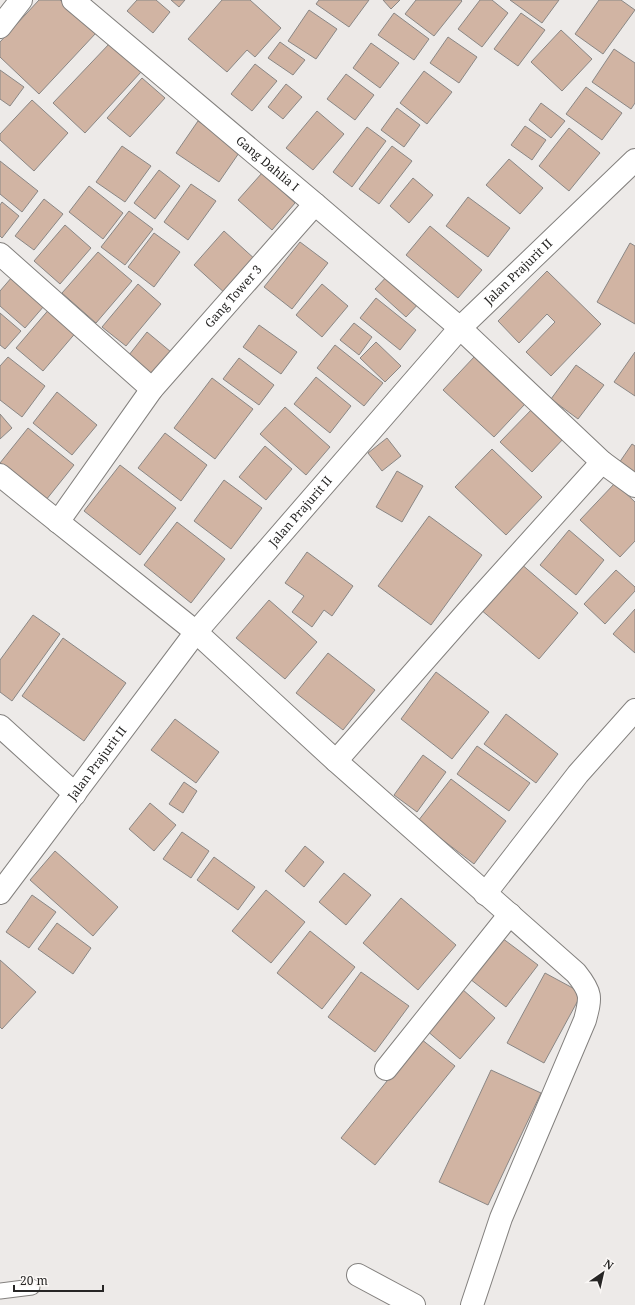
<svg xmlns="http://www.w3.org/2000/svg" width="635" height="1305" viewBox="0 0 635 1305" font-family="'Noto Serif',serif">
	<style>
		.building { fill: #d1b4a3; stroke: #8a8785 }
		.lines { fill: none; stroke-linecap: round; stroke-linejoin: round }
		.service-casing { stroke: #83807e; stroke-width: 17 }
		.minor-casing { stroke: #83807e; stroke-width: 24 }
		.service { stroke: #fff; stroke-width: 15 }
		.minor { stroke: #fff; stroke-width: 22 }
		.labels { text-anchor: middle; stroke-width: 3.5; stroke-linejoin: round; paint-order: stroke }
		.street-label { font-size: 12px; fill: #272625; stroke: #faf7f5 }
	</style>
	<rect width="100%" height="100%" fill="#edeae8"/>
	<g class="building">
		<polygon points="39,0 60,0 96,33 39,94 0,57 0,42"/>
		<polygon points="137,0 156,0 170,12 153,33 127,11"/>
		<polygon points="171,0 185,0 179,7"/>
		<polygon points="222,0 250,0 281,28 255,57 247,50 227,72 188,39"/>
		<polygon points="319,0 369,0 349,27 316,4"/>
		<polygon points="383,0 400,0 391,9"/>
		<polygon points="416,0 461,0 462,1 434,36 405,14"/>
		<polygon points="480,0 492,0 508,13 482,47 458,29"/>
		<polygon points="510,0 559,0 542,23"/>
		<polygon points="599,0 621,0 635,10 603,54 575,34"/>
		<polygon points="309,10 337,29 316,59 288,41"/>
		<polygon points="394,13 429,39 414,60 378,35"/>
		<polygon points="521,13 545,30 518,66 494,49"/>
		<polygon points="561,30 592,59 562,91 531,62"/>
		<polygon points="448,37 477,57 459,83 430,63"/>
		<polygon points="280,42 305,60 293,75 268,58"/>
		<polygon points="110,43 141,72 85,133 53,103"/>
		<polygon points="371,43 399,63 380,88 353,68"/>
		<polygon points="614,49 635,63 635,103 631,109 592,82"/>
		<polygon points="255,64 277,81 252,111 231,94"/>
		<polygon points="0,70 24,87 10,106 0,99"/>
		<polygon points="424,71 452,92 427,124 400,103"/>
		<polygon points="346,74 374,95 355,120 327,99"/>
		<polygon points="142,78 165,98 130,137 107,118"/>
		<polygon points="286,84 302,97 283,119 268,107"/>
		<polygon points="586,87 622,113 602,140 566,114"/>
		<polygon points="32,100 68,133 34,171 0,140 0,134"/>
		<polygon points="541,103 565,121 551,138 529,120"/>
		<polygon points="397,108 420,125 404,147 381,130"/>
		<polygon points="317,111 344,134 313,170 286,148"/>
		<polygon points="198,121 241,150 219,182 176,153"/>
		<polygon points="525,126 546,140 532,160 511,145"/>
		<polygon points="367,127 386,141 352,187 333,172"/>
		<polygon points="569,128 600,153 569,191 539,166"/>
		<polygon points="122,146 151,166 125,202 96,182"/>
		<polygon points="392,146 412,161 379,204 359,189"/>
		<polygon points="509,159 543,188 520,214 486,185"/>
		<polygon points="0,161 38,191 22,212 0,194"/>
		<polygon points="159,170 180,186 155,219 134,203"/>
		<polygon points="262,173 295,203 272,230 238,200"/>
		<polygon points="413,178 433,195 409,223 390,206"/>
		<polygon points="191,184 216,201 188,240 164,222"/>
		<polygon points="89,186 123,213 103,239 69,212"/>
		<polygon points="468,197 510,228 488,257 446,226"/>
		<polygon points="44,199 63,214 34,250 15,236"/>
		<polygon points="2,202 19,216 2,238 0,236 0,205"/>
		<polygon points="129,211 153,229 125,265 101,247"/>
		<polygon points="65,225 91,248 60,284 34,261"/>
		<polygon points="430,226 482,270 458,298 406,255"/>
		<polygon points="224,231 257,261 227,295 194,265"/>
		<polygon points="154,233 180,252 154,287 128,267"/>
		<polygon points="300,242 328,263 292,309 264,287"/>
		<polygon points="630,243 635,246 635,324 597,302"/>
		<polygon points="98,252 132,281 96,323 62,293"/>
		<polygon points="547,271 601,324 551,376 526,352 555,322 547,314 519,343 498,321"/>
		<polygon points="391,272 422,300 406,317 375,289"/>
		<polygon points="12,277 44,306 25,328 0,306 0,291"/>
		<polygon points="138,284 161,304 126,346 102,327"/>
		<polygon points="322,284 348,306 322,337 296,315"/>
		<polygon points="376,298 416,330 400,350 360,318"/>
		<polygon points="51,307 78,330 43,371 16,348"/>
		<polygon points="0,313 21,331 5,349 0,345"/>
		<polygon points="354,323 372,337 359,355 340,340"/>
		<polygon points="259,325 297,352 281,374 243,347"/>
		<polygon points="147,332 171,352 152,374 129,355"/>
		<polygon points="376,342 401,366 385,382 360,358"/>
		<polygon points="335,345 383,383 364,406 317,368"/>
		<polygon points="635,352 635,396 614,382"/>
		<polygon points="475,356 525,404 494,437 443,390"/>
		<polygon points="8,357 45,386 22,417 0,400 0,366"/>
		<polygon points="239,358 274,385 259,405 223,379"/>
		<polygon points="576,365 604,385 578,419 551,399"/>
		<polygon points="316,377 351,406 330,433 294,404"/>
		<polygon points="212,378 253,409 215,459 174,428"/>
		<polygon points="57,392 97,425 72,455 33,423"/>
		<polygon points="285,407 330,447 306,475 260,434"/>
		<polygon points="534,407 565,437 532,472 500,442"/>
		<polygon points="0,414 12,428 0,439"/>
		<polygon points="28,428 74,465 46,500 0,463"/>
		<polygon points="165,433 207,465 181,501 138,468"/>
		<polygon points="387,438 401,456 382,471 368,453"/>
		<polygon points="632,444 635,446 635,475 619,463"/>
		<polygon points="265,446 292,469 266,500 239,477"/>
		<polygon points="492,449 542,497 506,535 455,487"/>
		<polygon points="120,465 176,508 140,555 84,511"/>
		<polygon points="397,471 423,486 402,522 376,507"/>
		<polygon points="224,480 262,508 231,549 194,521"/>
		<polygon points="615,483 635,502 635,541 620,557 580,520"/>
		<polygon points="429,516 482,555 431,625 378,586"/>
		<polygon points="177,522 225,559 191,603 144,565"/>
		<polygon points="569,530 604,560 576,595 540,565"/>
		<polygon points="307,552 353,586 332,616 324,610 312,627 292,612 304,596 285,583"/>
		<polygon points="520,563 578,613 539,659 480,609"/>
		<polygon points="616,570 635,587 635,591 605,624 584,604"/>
		<polygon points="269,600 317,642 285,679 236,638"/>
		<polygon points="635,609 635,653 613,634"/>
		<polygon points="33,615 60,634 12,701 0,692 0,660"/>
		<polygon points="63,638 126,683 84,741 22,696"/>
		<polygon points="328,653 375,690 343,730 296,693"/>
		<polygon points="436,672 489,712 452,759 401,719"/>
		<polygon points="506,714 558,754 536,783 484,744"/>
		<polygon points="175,719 219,752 196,783 151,750"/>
		<polygon points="477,746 530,783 509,811 457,774"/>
		<polygon points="423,755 446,772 417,812 394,795"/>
		<polygon points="451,779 506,821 474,864 418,821"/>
		<polygon points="184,782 197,791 183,813 169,804"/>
		<polygon points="150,803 176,825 154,851 129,829"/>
		<polygon points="182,832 209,851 191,878 163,859"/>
		<polygon points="305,846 324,862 304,887 285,871"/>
		<polygon points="55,851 118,907 93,936 30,880"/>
		<polygon points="214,857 255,887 238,910 197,880"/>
		<polygon points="344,873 371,895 346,925 319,902"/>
		<polygon points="266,890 305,922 271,963 232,931"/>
		<polygon points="32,895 56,912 29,948 6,932"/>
		<polygon points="401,898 456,945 418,990 363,943"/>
		<polygon points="57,923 91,948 73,974 38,949"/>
		<polygon points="310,931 355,967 322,1009 277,973"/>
		<polygon points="502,938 538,965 506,1007 470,979"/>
		<polygon points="0,960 36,992 2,1029 0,1027"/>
		<polygon points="361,972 409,1006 375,1052 328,1017"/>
		<polygon points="545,973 582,993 544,1063 507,1043"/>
		<polygon points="462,989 495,1018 460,1059 426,1030"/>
		<polygon points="421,1039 455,1066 375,1165 341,1138"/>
		<polygon points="491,1070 541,1093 488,1205 439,1182"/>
	</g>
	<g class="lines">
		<defs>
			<polyline id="service" points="0,1291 32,1287"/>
			<g id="minor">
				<path id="s1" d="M73 0 315 204 460 328 602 462 635 486"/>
				<polyline points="0,27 21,0"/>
				<polyline points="0,254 152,389"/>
				<path d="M0 475 37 505 196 632 336 761 576 973C592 993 591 997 585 1020L501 1218 472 1305"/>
				<path id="s2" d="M58 522 152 389 315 204"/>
				<polyline points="0,726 75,794"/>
				<polyline points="336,761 466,613 602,462"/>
				<path id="s3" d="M0 893 196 632 460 328 635 160"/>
				<polyline points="485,894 578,774 635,710"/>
				<polyline points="386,1069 510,914"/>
				<polyline points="358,1275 414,1305"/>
			</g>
		</defs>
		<use href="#service" class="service-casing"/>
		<use href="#minor" class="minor-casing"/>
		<use href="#service" class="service"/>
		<use href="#minor" class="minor"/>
	</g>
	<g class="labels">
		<g class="street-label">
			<text dy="4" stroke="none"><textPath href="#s1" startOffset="254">Gang Dahlia I</textPath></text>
			<text dy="4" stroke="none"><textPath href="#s3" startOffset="810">Jalan Prajurit II</textPath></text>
			<text dy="4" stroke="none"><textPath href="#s2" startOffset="286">Gang Tower 3</textPath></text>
			<text dy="4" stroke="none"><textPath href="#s3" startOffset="486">Jalan Prajurit II</textPath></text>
			<text dy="4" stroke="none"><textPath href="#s3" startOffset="162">Jalan Prajurit II</textPath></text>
		</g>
	</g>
	<g transform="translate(603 1273) rotate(34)" stroke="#faf7f5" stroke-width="3" paint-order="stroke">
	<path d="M0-3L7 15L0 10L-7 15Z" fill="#272625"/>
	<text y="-6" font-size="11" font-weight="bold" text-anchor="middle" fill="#272625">N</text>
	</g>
	<path d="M14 1285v6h89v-6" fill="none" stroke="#272625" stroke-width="2"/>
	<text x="20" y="1285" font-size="12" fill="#272625" stroke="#faf7f5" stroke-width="3" paint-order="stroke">20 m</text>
</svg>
